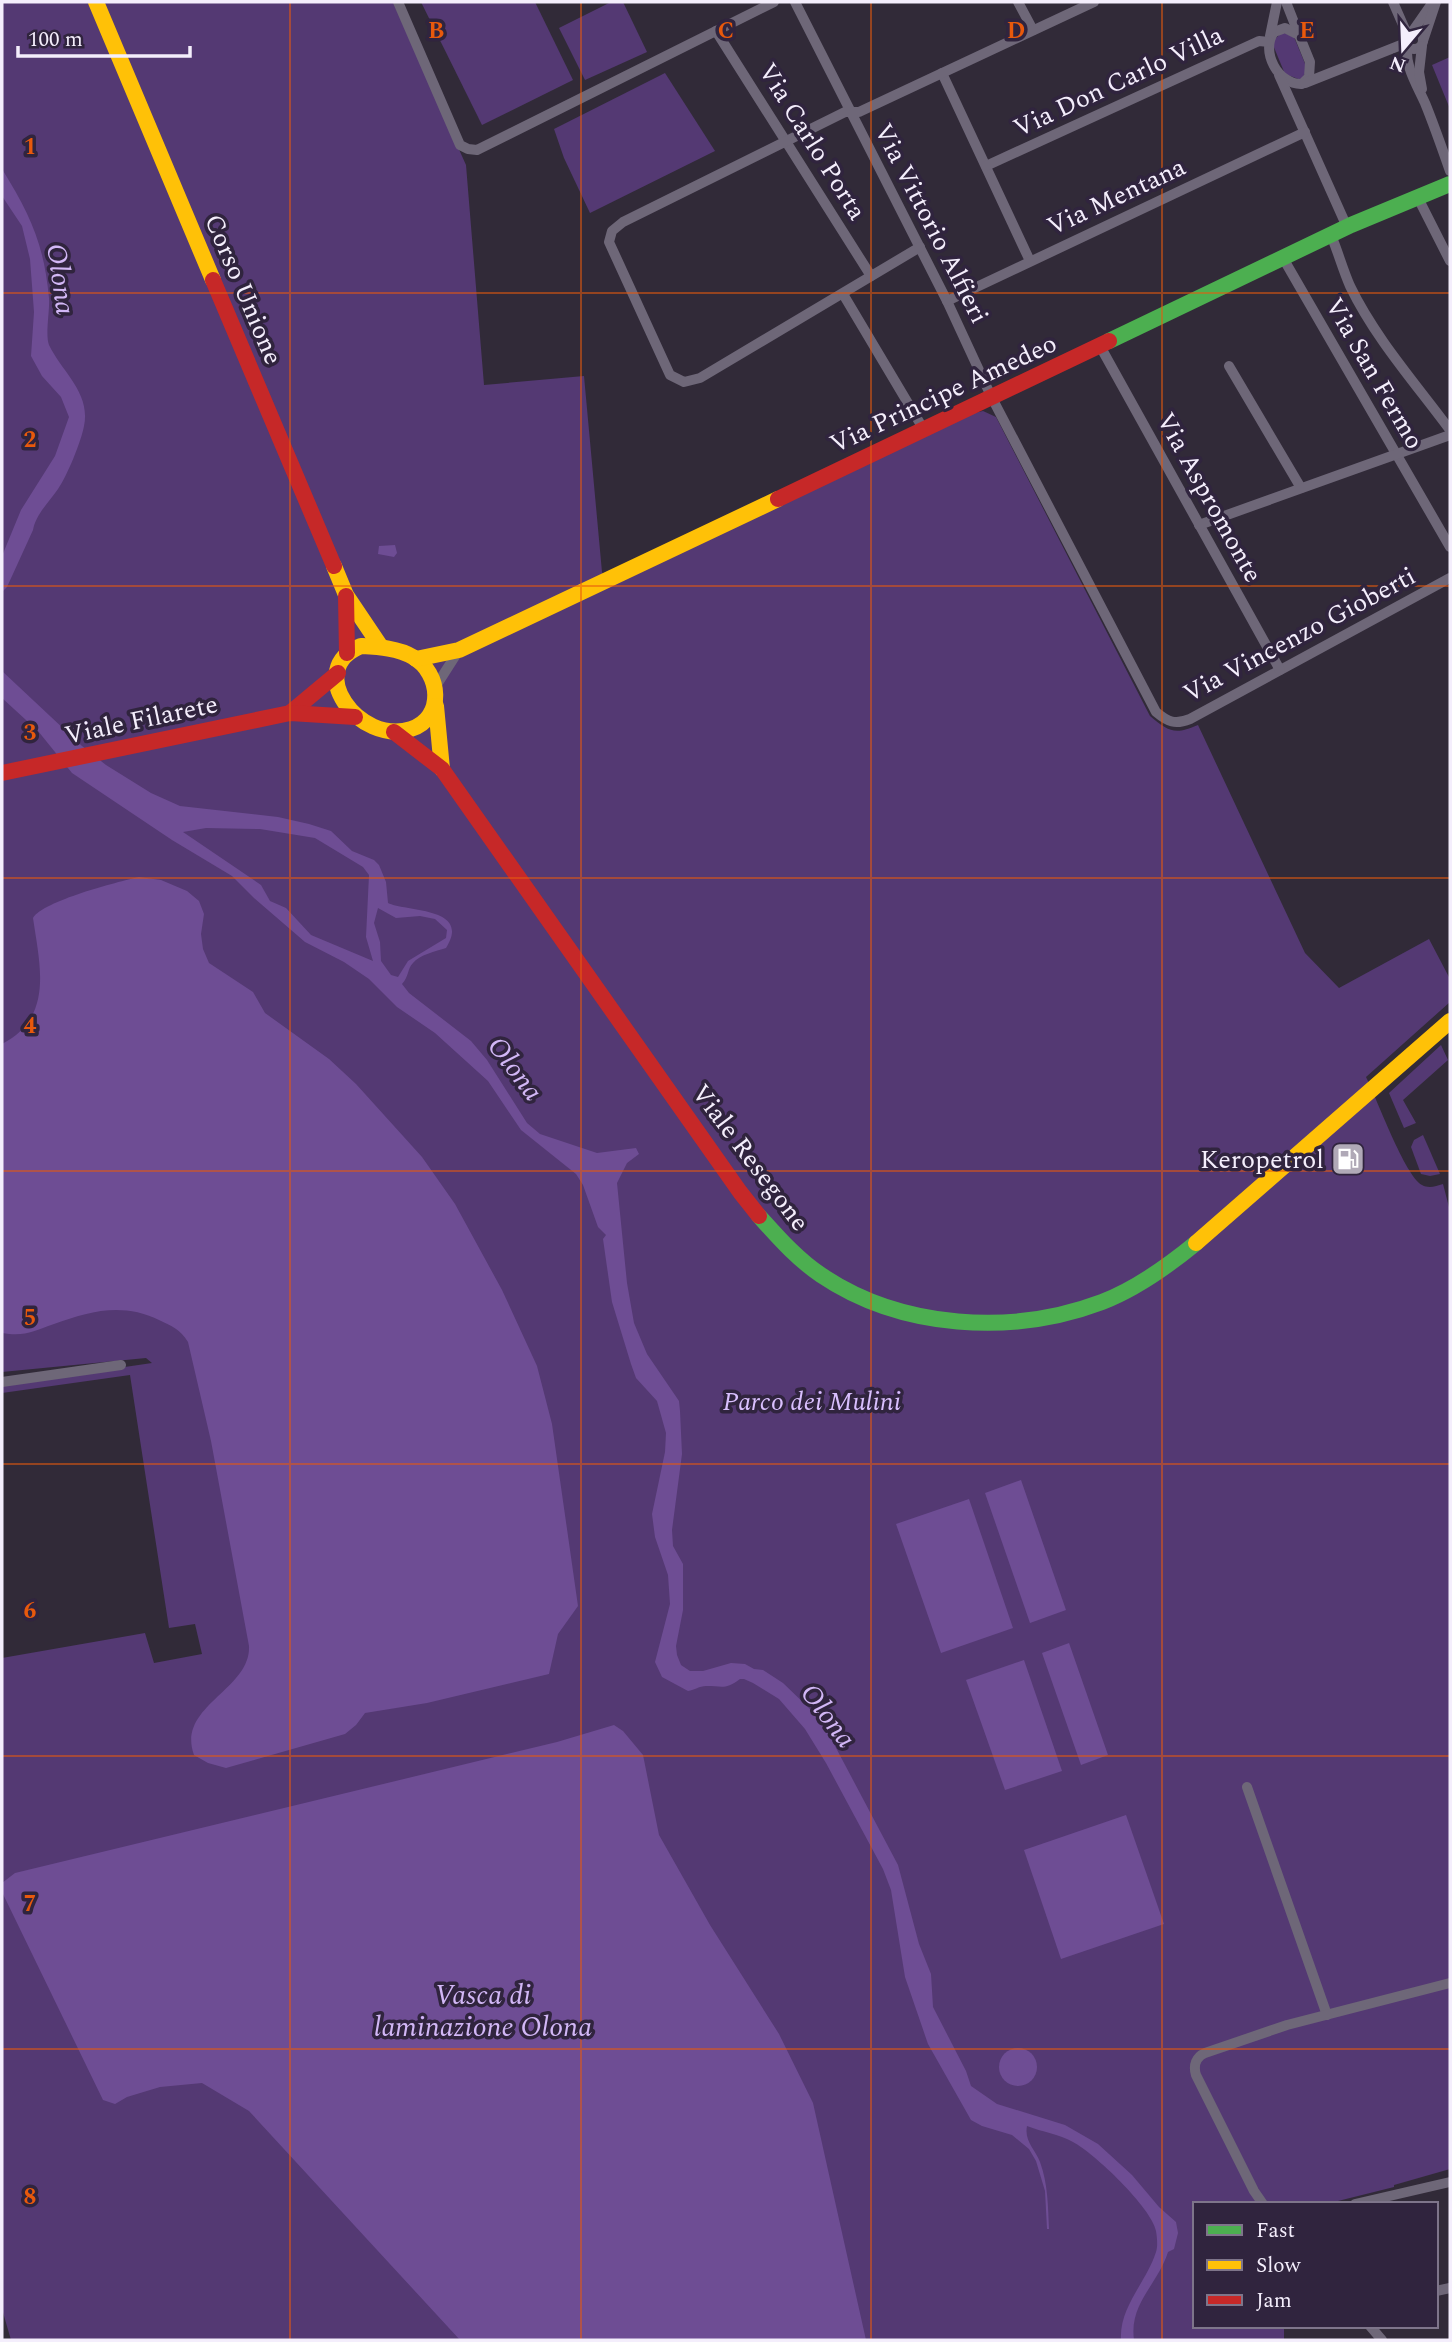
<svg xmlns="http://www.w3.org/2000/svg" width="1452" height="2342" viewBox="0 0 1452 2342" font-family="Spectral,serif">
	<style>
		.green { fill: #543973 }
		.water { fill: #6e4d94; fill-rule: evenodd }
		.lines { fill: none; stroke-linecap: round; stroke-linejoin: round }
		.street { stroke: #6e6778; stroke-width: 10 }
		.fast { stroke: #4caf50; stroke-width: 16 }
		.slow { stroke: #ffc107; stroke-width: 16 }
		.jam { stroke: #c62828; stroke-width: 16 }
		.grid { fill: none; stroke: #e8590c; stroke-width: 2; stroke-opacity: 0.55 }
		.labels { text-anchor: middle; stroke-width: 7; stroke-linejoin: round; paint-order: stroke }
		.street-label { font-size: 26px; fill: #f4eefc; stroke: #30243e }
		.poi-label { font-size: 26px; fill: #f4eefc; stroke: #30243e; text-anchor: end }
		.park-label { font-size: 26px; font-style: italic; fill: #d9bffe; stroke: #30243e }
		.water-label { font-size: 28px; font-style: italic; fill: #d2b7f6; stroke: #30243e }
		.grid-label { font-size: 23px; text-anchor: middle; font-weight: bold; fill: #e8590c; stroke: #30243e; stroke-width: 7; stroke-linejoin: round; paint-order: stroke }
	</style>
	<rect width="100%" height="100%" fill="#312a38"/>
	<g class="green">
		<path d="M2 2H393L466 165 484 385 584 376 602 572 609 586 970 414 983 411 996 417 1150 716C1169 732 1175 735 1198 725L1305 953 1339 988 1429 939 1450 979V1002L1366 1077C1377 1099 1405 1176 1422 1185 1429 1189 1436 1186 1443 1184L1450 1211V2169L1394 2185V2187L1326 2204H1195V2326H1284V2340H11L2 2309V1658L145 1633 154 1663 202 1654 195 1624 169 1628 130 1375 2 1393V1385L152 1363 146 1358 2 1372Z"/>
		<polygon points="421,2 535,2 573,80 482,125"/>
		<polygon points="611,2 623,2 647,52 585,80 559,28"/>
		<polygon points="1282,32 1294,37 1306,66 1307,70 1301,80 1285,74 1273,45 1273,41"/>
		<polygon points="1450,57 1450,109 1432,65"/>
		<polygon points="665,73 715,151 590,213 564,158 554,129"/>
		<polygon points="1441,1045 1448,1060 1403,1100 1416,1123 1404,1128 1389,1093"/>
		<polygon points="1423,1135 1440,1174 1430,1176 1421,1174 1411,1147 1414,1140"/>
	</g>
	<g class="water">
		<path d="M2 169C30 214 44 244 49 298 50 310 45 335 49 345 62 372 91 393 84 426 81 442 67 476 58 489 49 502 36 514 33 530L7 587 2 592V556L21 510 55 456 69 417 61 397 42 376 31 356 34 312 30 259 22 226 2 196Z"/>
		<polygon points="395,545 397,553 394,557 378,554 379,546"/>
		<path d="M2 671 82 746 106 765 151 793 180 806 278 817 309 824 331 831 352 851 374 860 379 865 386 882 388 903C407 912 472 907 446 948 436 951 419 955 413 963 407 969 409 977 402 984L409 993 471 1041 487 1060 527 1123 540 1134 597 1153 636 1148 639 1154 627 1163 617 1183 627 1283 634 1323 647 1354 679 1401 680 1411 682 1454 672 1530 673 1546 683 1564V1610L676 1646 677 1655 681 1665 690 1671H703L731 1663 745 1664 754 1669 763 1670 783 1683 812 1711 817 1712 898 1865 919 1944 931 1974 933 2007 966 2071 971 2086 997 2104 1065 2125 1098 2144 1132 2175 1159 2207 1176 2222 1178 2233 1174 2249 1168 2252C1157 2286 1129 2303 1134 2340H1121C1119 2307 1146 2283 1156 2252 1158 2246 1157 2237 1156 2231 1152 2208 1094 2153 1073 2142 1059 2134 1042 2132 1027 2126 1024 2141 1035 2149 1040 2162 1048 2184 1048 2206 1049 2229H1047L1045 2191 1036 2161 1029 2149 1012 2135 982 2126 971 2120 928 2044 905 1977 891 1890 883 1869 826 1763 805 1729 779 1699 753 1683 744 1679H740C725 1690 723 1686 706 1686 699 1686 695 1690 688 1691L662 1677 655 1662 670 1604 668 1575 655 1537 652 1514 665 1452 666 1433 657 1401 636 1378 631 1364 612 1302 603 1239 606 1235 598 1227 583 1185 576 1174 521 1130 488 1081 435 1033 397 1007 369 979 344 962 305 942 254 898 232 876 172 840 72 773 38 731 2 698ZM206 828 260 829 315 838 363 867 369 875 366 937 373 961 311 935 286 908 270 901 261 885 183 832ZM378 908 396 918 420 916 435 919 447 930 446 938 408 961 398 977 391 975 381 961 380 942 374 923Z"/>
		<path d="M139 877 161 880 187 891 199 901 204 914 201 934 203 949 209 963 253 992 265 1013 329 1059 356 1084 422 1157 455 1204 502 1290 537 1366 552 1424 578 1606 558 1634 549 1674 427 1703 365 1713 356 1725 345 1734 226 1768 208 1763 194 1755C176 1706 251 1690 249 1646L211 1441 188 1342C180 1329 172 1326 159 1320 123 1302 89 1311 54 1324 33 1331 25 1337 2 1333V1044C54 1017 40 966 33 918 43 901 117 882 139 877Z"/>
		<polygon points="1021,1480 1066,1610 1030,1623 985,1493"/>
		<polygon points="969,1499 1013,1628 941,1653 896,1524"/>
		<polygon points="1069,1643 1108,1755 1081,1765 1042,1653"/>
		<polygon points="1024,1660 1062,1771 1005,1790 966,1680"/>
		<polygon points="614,1725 623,1731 643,1755 659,1835 710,1925 779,2034 813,2103 866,2340 460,2340 249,2111 202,2083 160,2087 127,2097 115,2104 103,2100 2,1892 2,1883 15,1873 557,1742"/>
		<polygon points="1126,1815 1164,1924 1061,1959 1024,1850"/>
		<circle cx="1018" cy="2067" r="19"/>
	</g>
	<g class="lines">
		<g class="street">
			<polyline points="398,2 460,145 468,149 477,150 774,2"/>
			<path d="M795 2 947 301 991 396 1156 712C1168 722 1175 725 1190 719L1450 578"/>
			<polyline points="1018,2 1033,30"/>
			<polyline points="1286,2 1299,35"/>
			<polyline points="1393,2 1407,34"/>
			<path d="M1285 28 1299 35 1310 62 1309 77 1302 84C1278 85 1260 51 1274 32Z"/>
			<polyline points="716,31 871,276"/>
			<circle cx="1414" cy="40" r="9"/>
			<polyline points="1412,32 1433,2"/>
			<polyline points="1270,36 1277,2"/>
			<polyline points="1423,41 1436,2"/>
			<path d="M1407 45C1405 67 1416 83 1425 103 1434 125 1442 148 1450 171"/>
			<polyline points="1422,46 1419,72 1422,89"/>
			<polyline points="942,73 1030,261"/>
			<polyline points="1279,75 1347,227"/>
			<polyline points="1305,83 1406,43"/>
			<polyline points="986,166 1259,41 1269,42"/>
			<polyline points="1417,196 1450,261"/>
			<path d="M1331 235C1338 252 1343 270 1350 286 1375 338 1416 384 1450 430"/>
			<polyline points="920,247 700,378 684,382 670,375 609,242 612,231 623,222 845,112 859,112 1094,2"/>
			<polyline points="1283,258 1450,547"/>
			<polyline points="843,294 924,430"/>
			<polyline points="947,301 1305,132"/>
			<polyline points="1100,346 1280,670"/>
			<polyline points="1229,366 1301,488"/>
			<polyline points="1199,525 1450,435"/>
			<polyline points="436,686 459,650"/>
			<polyline points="2,1382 121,1365"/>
			<polyline points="1247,1787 1327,2015"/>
			<path d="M1263 2204 1254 2191 1196 2075C1193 2065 1196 2057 1205 2053L1287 2025 1450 1983"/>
			<polyline points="1355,2204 1450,2182"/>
			<polyline points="1436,2291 1450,2288"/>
			<polyline points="1370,2326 1382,2340"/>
		</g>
		<g class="fast">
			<polyline points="1109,341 1351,225 1450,184"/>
			<path d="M759 1216C778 1237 797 1259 821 1275 901 1329 1012 1336 1102 1302 1136 1289 1168 1266 1196 1243"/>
		</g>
		<g class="slow">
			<polyline points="96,2 213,280"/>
			<polyline points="334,566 346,595 381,647"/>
			<path d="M361 646C378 647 398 648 413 657 441 673 445 718 411 729 359 746 303 669 361 646Z"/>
			<polyline points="416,659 459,650 778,499"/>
			<polyline points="436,706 442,769"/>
			<polyline points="1196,1243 1450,1021"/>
		</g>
		<g class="jam">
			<polyline points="213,280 334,566"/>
			<polyline points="778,499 1109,341"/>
			<polyline points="346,596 347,653"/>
			<polyline points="290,713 338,673"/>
			<polyline points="394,732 442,769 740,1192 759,1216"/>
			<polyline points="2,773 290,713 355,717"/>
		</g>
	</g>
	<path class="grid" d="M290 2V2340M581 2V2340M871 2V2340M1162 2V2340M2 293H1450M2 586H1450M2 878H1450M2 1171H1450M2 1464H1450M2 1756H1450M2 2049H1450"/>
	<defs>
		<symbol id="fuel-square" viewBox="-11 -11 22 22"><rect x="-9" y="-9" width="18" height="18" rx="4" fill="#b0a9b7" stroke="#30243e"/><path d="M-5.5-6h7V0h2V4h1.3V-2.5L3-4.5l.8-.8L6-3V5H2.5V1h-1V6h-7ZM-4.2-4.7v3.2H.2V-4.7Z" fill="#fff"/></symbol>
	</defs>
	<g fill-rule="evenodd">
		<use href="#fuel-square" x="1329" y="1140" width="38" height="38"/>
	</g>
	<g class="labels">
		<g class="street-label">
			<text transform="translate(1118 81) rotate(-25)" y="9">Via Don Carlo Villa</text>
			<text transform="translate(813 141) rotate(58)" y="9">Via Carlo Porta</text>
			<text transform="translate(1116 196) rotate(-25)" y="9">Via Mentana</text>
			<text transform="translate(932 223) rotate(63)" y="9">Via Vittorio Alfieri</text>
			<text transform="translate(244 289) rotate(67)" y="9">Corso Unione</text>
			<text transform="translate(1375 373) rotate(60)" y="9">Via San Fermo</text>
			<text transform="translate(943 393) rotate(-25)" y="9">Via Principe Amedeo</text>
			<text transform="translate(1210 497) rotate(61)" y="9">Via Aspromonte</text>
			<text transform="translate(1299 634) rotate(-28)" y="9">Via Vincenzo Gioberti</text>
			<text transform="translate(141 719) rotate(-12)" y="9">Viale Filarete</text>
			<text transform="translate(751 1157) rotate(53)" y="9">Viale Resegone</text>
		</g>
		<g class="poi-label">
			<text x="1324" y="1168">Keropetrol</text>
		</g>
		<g class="park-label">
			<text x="812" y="1410">Parco dei Mulini</text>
		</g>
		<g class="water-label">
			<text transform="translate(62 279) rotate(82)" y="10">Olona</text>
			<text transform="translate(516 1068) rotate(53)" y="10">Olona</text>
			<text transform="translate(829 1715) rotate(53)" y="10">Olona</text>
			<text x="483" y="2004">Vasca di<tspan x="483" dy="32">laminazione Olona</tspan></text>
		</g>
	</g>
	<g class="grid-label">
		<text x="436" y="38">B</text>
		<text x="726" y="38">C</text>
		<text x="1016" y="38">D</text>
		<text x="1307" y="38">E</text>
		<text x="30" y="154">1</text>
		<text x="30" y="447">2</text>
		<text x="30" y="740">3</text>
		<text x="30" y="1033">4</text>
		<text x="30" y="1325">5</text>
		<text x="30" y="1618">6</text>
		<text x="30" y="1911">7</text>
		<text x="30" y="2204">8</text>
	</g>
	<rect width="1452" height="2342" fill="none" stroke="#f4eefc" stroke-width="7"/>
	<rect x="1193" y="2202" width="245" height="126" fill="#30243e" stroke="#7e758a" stroke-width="2"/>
	<rect x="1207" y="2225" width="35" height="10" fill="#4caf50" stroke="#7e758a" stroke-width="2"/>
	<text x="1256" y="2237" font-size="21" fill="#f4eefc">Fast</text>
	<rect x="1207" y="2260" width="35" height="10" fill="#ffc107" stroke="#7e758a" stroke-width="2"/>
	<text x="1256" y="2272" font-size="21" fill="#f4eefc">Slow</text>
	<rect x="1207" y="2295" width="35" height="10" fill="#c62828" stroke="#7e758a" stroke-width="2"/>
	<text x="1256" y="2307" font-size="21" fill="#f4eefc">Jam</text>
	<g transform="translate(1403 49) rotate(199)" stroke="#30243e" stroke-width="5" paint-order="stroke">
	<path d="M0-5L12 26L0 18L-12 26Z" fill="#f4eefc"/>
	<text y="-10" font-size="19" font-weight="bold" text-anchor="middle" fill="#f4eefc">N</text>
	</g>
	<path d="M18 46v10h172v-10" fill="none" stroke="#f4eefc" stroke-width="3.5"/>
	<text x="28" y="46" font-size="21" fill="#f4eefc" stroke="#30243e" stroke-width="5" paint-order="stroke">100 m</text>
</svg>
